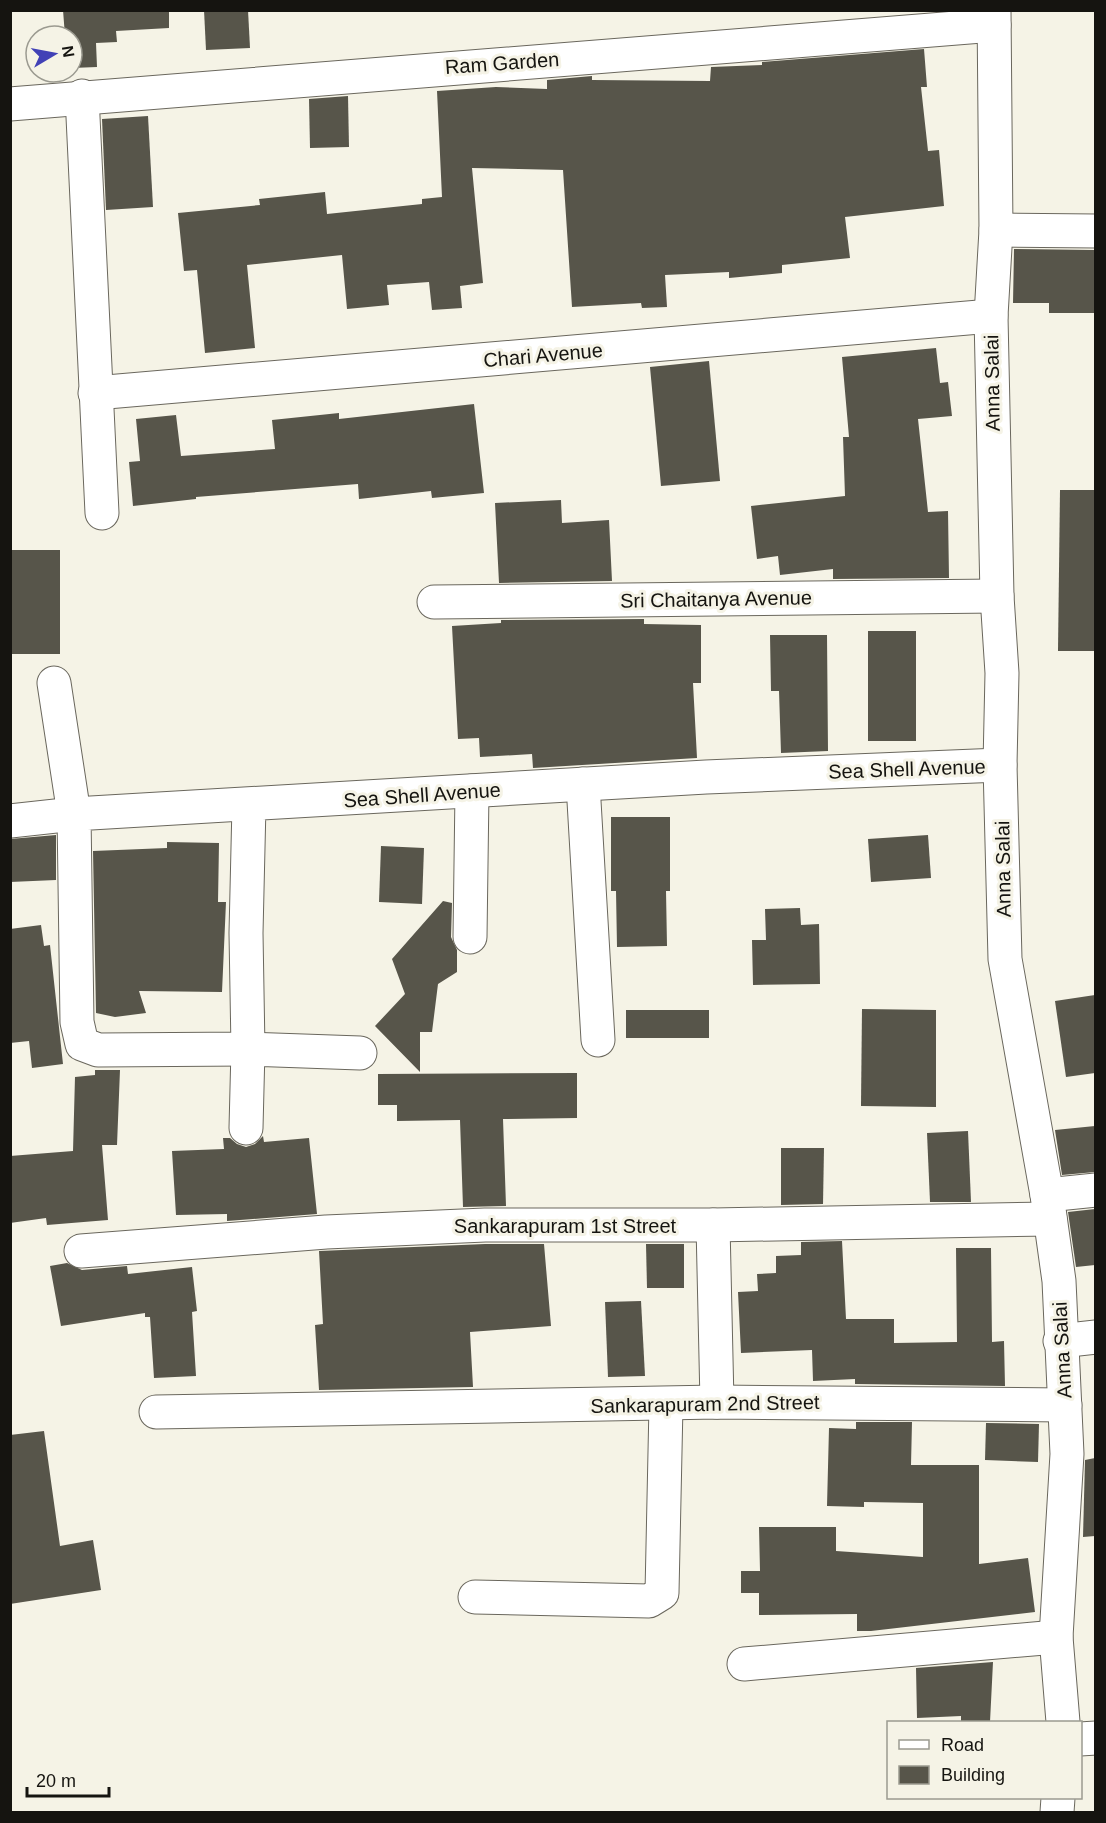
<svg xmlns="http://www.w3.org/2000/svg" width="1106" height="1823" viewBox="0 0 1106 1823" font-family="Helvetica,sans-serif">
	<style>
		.building { fill: #57554a }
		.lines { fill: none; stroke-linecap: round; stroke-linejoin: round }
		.minor-casing { stroke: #6a675d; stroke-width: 35 }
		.minor { stroke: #fff; stroke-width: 33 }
		.labels { text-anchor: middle; stroke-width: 6; stroke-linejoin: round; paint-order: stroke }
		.street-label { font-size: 20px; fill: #151410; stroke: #f5f3e6 }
	</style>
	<rect width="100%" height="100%" fill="#f5f3e6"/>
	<g class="building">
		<polygon points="63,10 169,10 169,28 116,31 117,42 96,43 97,67 72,68 72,36 65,36"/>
		<polygon points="204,10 248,10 250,48 206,50"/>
		<polygon points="924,49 927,87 921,87 928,151 939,150 944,206 845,217 850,258 782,265 782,273 729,278 729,272 665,275 667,307 642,308 641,303 572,307 563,170 472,168 483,283 460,286 462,308 432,310 429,282 387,285 389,305 347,309 342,255 247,265 255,348 205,353 197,270 184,271 178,213 260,205 259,199 325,192 327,214 422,204 422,199 442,197 437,91 496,87 547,89 547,80 592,76 592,80 710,81 711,67 762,65 762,62"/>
		<polygon points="348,96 349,147 310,148 309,99"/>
		<polygon points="148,116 153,207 106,210 102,119"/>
		<polygon points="1014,249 1095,250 1095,313 1049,313 1049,303 1013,303"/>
		<polygon points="936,348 940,383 948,382 952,416 918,419 928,512 948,511 949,578 833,579 833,569 780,575 778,556 757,559 751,506 845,496 843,437 849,437 842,357"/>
		<polygon points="709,361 720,481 661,486 650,367"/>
		<polygon points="474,404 484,493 432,498 431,491 359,499 358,484 196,497 196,499 133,506 129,462 140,461 136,419 176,415 181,456 275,449 272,420 339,413 339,419"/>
		<polygon points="1060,490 1095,490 1095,651 1058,651"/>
		<polygon points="561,500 562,523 609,520 612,581 499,583 495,503"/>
		<rect x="10" y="550" width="50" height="104"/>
		<polygon points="644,619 644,624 701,625 701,683 693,683 697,758 533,768 532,754 480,757 479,738 458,739 452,626 501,623 501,620"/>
		<rect x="868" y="631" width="48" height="110"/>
		<polygon points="770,635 827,635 828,751 781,753 779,691 771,691"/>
		<polygon points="611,817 670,817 670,891 666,891 667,946 617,947 616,891 611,891"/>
		<polygon points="56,835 56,880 10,882 10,839"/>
		<polygon points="928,835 931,878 871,882 868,839"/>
		<polygon points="167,842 219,843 218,902 226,902 222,992 139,991 146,1013 115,1017 96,1013 93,851 167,848"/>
		<polygon points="381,846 424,848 422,904 379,902"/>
		<polygon points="443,901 452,903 451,937 457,950 457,972 438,984 432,1032 420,1032 420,1072 375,1026 405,994 392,959"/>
		<polygon points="800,908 801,925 819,924 820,984 753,985 752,940 766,940 765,909"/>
		<polygon points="41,925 44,946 50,945 63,1064 32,1068 29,1041 10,1043 10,929"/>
		<polygon points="1095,995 1095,1073 1066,1077 1055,1001"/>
		<polygon points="862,1009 936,1010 936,1107 861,1106"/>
		<rect x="626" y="1010" width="83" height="28"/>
		<polygon points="95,1070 120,1070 117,1145 102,1145 108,1220 47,1225 46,1218 10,1223 10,1156 73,1151 75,1077 95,1075"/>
		<polygon points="577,1073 577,1118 503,1119 506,1206 463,1207 460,1120 397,1121 397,1105 378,1105 378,1074"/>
		<polygon points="1095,1126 1095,1172 1062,1175 1055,1130"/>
		<polygon points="968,1131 971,1202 930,1202 927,1133"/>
		<polygon points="263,1136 264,1142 309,1138 317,1214 227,1221 227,1214 176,1215 172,1151 224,1149 223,1138 230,1138 237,1144 246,1147 255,1144"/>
		<polygon points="781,1148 824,1148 823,1204 781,1205"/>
		<polygon points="1095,1209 1095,1265 1076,1267 1068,1212"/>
		<polygon points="842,1241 846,1319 894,1319 894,1343 957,1342 956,1248 991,1248 992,1342 1004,1341 1005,1386 855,1384 855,1379 813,1381 812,1350 741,1353 738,1292 758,1291 757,1274 776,1273 776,1256 801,1255 801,1242"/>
		<polygon points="485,1244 544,1244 551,1326 470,1332 473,1387 319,1390 315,1325 323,1324 319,1251"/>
		<polygon points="646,1244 684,1244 684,1288 647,1288"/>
		<polygon points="67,1263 82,1270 127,1266 128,1274 192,1267 197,1311 192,1312 196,1376 154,1378 150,1317 145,1317 145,1313 61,1326 50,1266"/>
		<polygon points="641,1301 645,1376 608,1377 605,1302"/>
		<polygon points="856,1422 912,1422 911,1465 979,1465 979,1564 1028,1558 1035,1612 871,1631 857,1631 857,1614 759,1615 759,1593 741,1593 741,1571 760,1571 759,1527 836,1527 836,1551 923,1557 923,1503 864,1502 864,1507 827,1506 829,1428 856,1429"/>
		<polygon points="986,1423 1039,1424 1038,1462 985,1460"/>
		<polygon points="44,1431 60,1546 93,1540 101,1590 10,1604 10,1435"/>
		<polygon points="1095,1458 1095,1536 1083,1537 1085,1460"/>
		<polygon points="993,1662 990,1722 961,1722 961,1716 917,1718 916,1668"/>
	</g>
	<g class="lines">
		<defs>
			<g id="minor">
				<polyline points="994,10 996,230 991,316 997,596 1002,673 1000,765 1005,959 1047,1195 1059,1281 1067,1454 1056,1637 1063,1722"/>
				<polyline points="82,96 102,513"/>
				<polyline points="10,104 994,25"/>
				<polyline points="996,230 1096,231"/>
				<polyline points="95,393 991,316"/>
				<polyline points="434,602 997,596"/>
				<polyline points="583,784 598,1040"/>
				<polyline points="249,805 246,933 248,1049 98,1050 82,1044 77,1022 74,814 706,777 1000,765"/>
				<polyline points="10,821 74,814 54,683"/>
				<polyline points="470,937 472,791"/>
				<polyline points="246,1128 248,1049 360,1053"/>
				<polyline points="1047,1195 1096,1190"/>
				<polyline points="713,1225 717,1402"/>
				<polyline points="81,1251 326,1232 485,1225 713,1225 1050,1219"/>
				<polyline points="1060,1341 1096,1337"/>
				<polyline points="156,1412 717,1402 1065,1405"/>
				<polyline points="475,1597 649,1601 662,1593 666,1405"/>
				<polyline points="744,1664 1056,1637"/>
				<polyline points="1080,1739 1096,1738"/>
				<polyline points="1057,1812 1058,1798"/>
			</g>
		</defs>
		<use href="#minor" class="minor-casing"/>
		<use href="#minor" class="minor"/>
	</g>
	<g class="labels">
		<g class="street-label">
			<text transform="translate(502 63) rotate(-4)" y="7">Ram Garden</text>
			<text transform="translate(543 355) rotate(-5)" y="7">Chari Avenue</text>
			<text transform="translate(992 383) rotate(-91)" y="7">Anna Salai</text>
			<text transform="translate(716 599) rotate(-1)" y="7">Sri Chaitanya Avenue</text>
			<text transform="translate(907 769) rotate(-2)" y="7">Sea Shell Avenue</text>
			<text transform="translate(422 795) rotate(-4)" y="7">Sea Shell Avenue</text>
			<text transform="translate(1003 869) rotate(-91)" y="7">Anna Salai</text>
			<text x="565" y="1233">Sankarapuram 1st Street</text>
			<text transform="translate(1062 1350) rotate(-93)" y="7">Anna Salai</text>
			<text transform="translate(705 1404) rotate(-1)" y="7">Sankarapuram 2nd Street</text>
		</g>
	</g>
	<rect width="1106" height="1823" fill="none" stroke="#151410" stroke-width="24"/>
	<rect x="887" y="1721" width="195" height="78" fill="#f5f3e6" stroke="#9b9a90" stroke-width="1.5"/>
	<rect x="899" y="1740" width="30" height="9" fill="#ffffff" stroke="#9b9a90" stroke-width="1.5"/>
	<text x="941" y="1751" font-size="18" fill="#151410">Road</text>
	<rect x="899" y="1766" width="30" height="18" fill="#57554a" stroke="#9b9a90" stroke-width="1.5"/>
	<text x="941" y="1781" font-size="18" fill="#151410">Building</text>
	<g transform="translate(54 54) rotate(80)"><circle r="28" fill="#f5f3e6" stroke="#9b9a90" stroke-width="1.5"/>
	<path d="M0-4.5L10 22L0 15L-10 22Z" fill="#4141b6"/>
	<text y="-9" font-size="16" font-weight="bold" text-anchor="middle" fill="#151410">N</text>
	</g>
	<path d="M27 1787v9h82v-9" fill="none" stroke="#151410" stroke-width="3"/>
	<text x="36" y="1787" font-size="18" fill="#151410" stroke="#f5f3e6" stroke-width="4.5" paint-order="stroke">20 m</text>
</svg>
